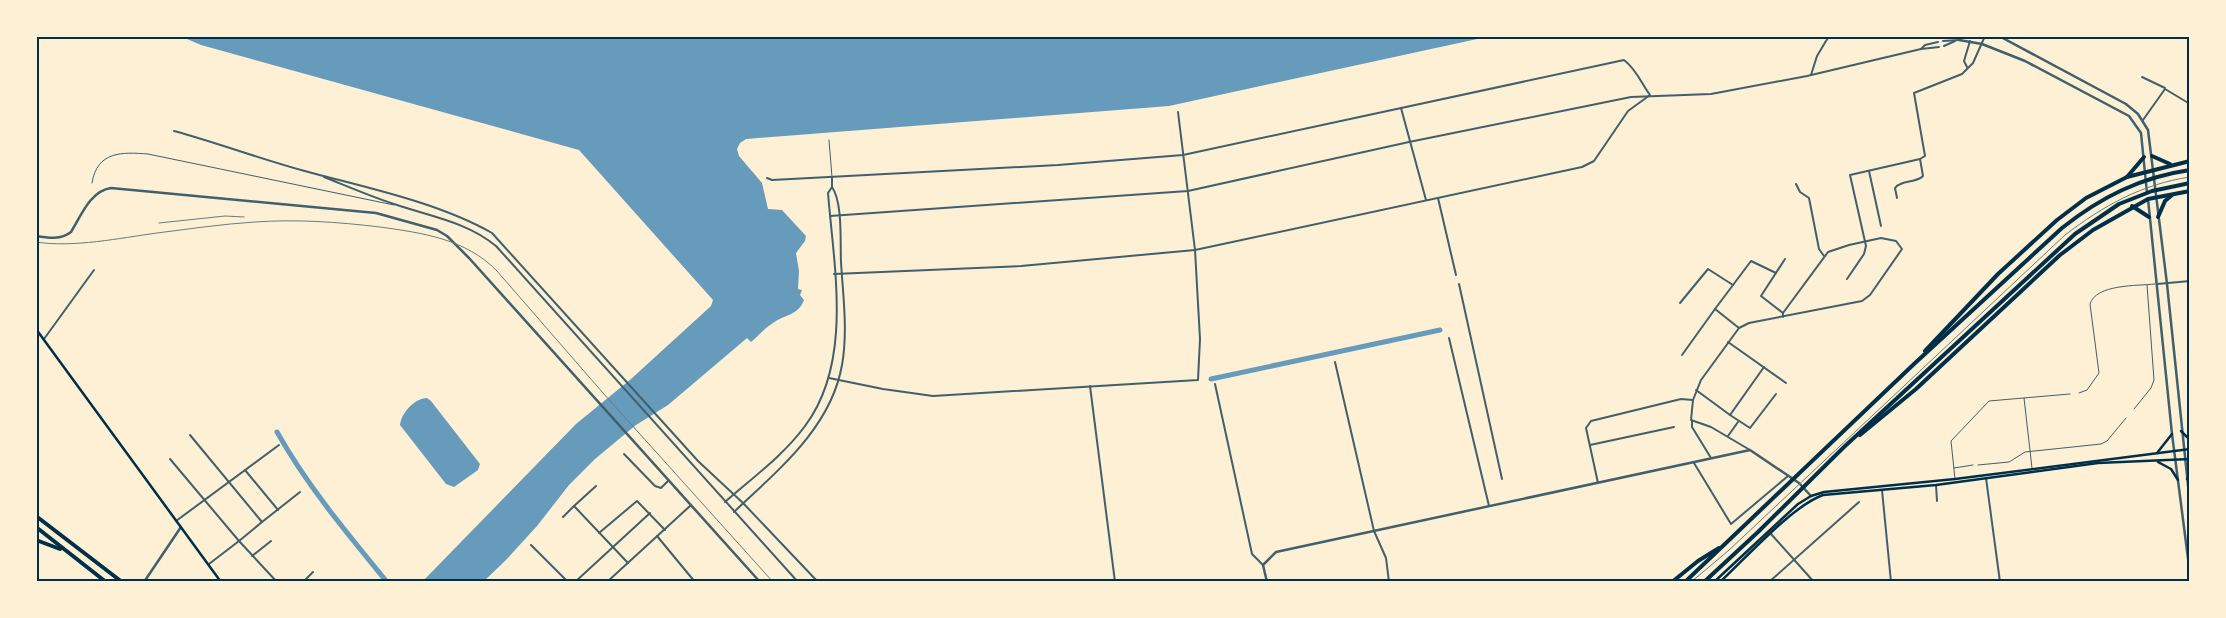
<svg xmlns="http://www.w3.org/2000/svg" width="2226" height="618" viewBox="0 0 2226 618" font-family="'IBM Plex Sans',sans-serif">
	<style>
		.water { fill: #669bbc }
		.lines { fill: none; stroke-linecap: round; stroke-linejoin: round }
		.canal { stroke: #669bbc; stroke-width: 5 }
		.service { stroke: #3f606c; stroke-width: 1 }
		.minor { stroke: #3f606c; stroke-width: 2 }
		.tertiary { stroke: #3f606c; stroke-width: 2.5 }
		.secondary { stroke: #003049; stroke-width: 2.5 }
		.motorway { stroke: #003049; stroke-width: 4 }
		.rail { stroke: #657d81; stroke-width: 1 }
		.neatline { fill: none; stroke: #003049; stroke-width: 2 }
	</style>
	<rect width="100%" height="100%" fill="#fdf0d5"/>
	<g class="water">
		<path d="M180 36H1491L1169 106 746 139 740 143 737 149 739 156 762 183 768 209 782 210 806 236 805 241 796 253 799 271 798 289 802 290 800 295 804 300C798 316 785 314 773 323 765 328 758 336 751 342L747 338 668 405 636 425 595 459 569 485 537 526 506 560 483 582H422L576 424 631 379 711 306 713 300 579 150 201 45Z"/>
		<path d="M427 398 431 401 480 464 478 470 454 487 446 484 400 425C401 413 415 398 427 398Z"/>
	</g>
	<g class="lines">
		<g class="canal">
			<polyline points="1211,379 1440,330"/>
			<path d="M277 432C308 487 347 533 387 582"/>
		</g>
		<g class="service">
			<polyline points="829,140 832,177"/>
			<path d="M92 183C97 151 122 152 148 154L394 205"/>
			<path d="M2079 393 2087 390 2099 373 2090 304C2096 284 2137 286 2155 284"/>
			<polyline points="2024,398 2032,468"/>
			<polyline points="2134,409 2151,388 2154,380 2147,285"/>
			<polyline points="1978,465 2009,462 2025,452 2101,444 2107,441 2126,418"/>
			<polyline points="1954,468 1973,465"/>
			<polyline points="1955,479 1951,441 1989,401 2070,394"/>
		</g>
		<g class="minor">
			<polyline points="1943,41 1959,40"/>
			<polyline points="1944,46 1955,41"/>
			<polyline points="1921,49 1925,45 1938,42"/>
			<polyline points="1967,67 1964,61 1970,41"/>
			<polyline points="1811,75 1817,56 1829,36"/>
			<polyline points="2142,77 2165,88"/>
			<polyline points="1401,108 1426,200"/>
			<polyline points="2143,120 2165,89 2190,104"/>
			<path d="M174 131C222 144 268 162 316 174 373 189 441 204 492 233L698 461 743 503 818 582"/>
			<polyline points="1869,171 1881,226"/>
			<path d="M324 177C349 187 374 198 400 206 434 217 468 223 496 246L798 582"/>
			<path d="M767 178 772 180 1058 165 1183 155 1624 60C1637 70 1641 83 1650 95L1628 111 1594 161 1582 167 1195 250 1021 266 834 274"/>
			<polyline points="1796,184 1800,192 1809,198 1819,249 1824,256"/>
			<polyline points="1438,198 1456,275"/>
			<path d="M1897 198 1895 188C1902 179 1915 184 1923 176L1920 159"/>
			<polyline points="830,216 1188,191 1409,142 1631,97 1711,94 1807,76 1921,49 1939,47"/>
			<polyline points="1847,279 1864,254 1866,246 1850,175 1920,159 1925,156 1914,93 1962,74 1973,63 1985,36"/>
			<polyline points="1459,284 1502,479"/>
			<polyline points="2157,284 2190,281"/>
			<polyline points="1680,303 1708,269 1733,285"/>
			<polyline points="1715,309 1751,261 1776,273"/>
			<polyline points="1783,313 1761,296 1785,259"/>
			<polyline points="1449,338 1489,506"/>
			<polyline points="44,339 94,270"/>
			<polyline points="1728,342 1786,383"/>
			<polyline points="1682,355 1715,309 1739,328"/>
			<polyline points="1335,362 1374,531 1386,558 1389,582"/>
			<polyline points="1764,367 1730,415 1750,428 1776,394"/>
			<polyline points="829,378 883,389 933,396 1198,380 1200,339 1195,250 1178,112"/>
			<polyline points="1215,384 1252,554 1263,565"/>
			<polyline points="1090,386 1115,582"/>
			<polyline points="1696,390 1730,415"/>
			<polyline points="1692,421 1692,427 1711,458"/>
			<polyline points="190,435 262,522 300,492"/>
			<polyline points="1728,436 1738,422"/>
			<polyline points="1590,445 1674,427"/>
			<polyline points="1750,450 1711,427 1691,420 1693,400 1701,380 1739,328 1749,323 1862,301 1870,295 1902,249 1896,241 1881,238 1849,245 1828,252 1783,313 1783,317"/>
			<polyline points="624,454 655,486 661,488 668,481"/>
			<polyline points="170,459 239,541 262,522"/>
			<polyline points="1694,463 1731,524 1788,476"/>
			<polyline points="245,470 278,510"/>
			<polyline points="1986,478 2000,582"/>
			<polyline points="1598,483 1586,428 1591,421 1681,399 1693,400"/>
			<polyline points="1936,485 1937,501"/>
			<polyline points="596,486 574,506 628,563"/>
			<polyline points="1882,490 1891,582"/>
			<path d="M725 502C752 478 783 456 805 426 853 362 834 268 828 193L832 187V178"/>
			<path d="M734 512C778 470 831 428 842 365 848 331 843 295 841 262 840 242 843 203 832 187"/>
			<polyline points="563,517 574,506"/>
			<polyline points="176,521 279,445"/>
			<polyline points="599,533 637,501 665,530"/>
			<polyline points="1771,534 1814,582"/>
			<polyline points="657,536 695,582"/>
			<polyline points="531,545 568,582"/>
			<polyline points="252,556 271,541"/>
			<polyline points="209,564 239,541 277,582"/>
			<polyline points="303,582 313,572"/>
			<polyline points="575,582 650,513"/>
			<polyline points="607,582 690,506"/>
			<polyline points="1769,582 1859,502"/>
		</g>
		<g class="tertiary">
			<polyline points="1999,36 2126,104 2138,114 2148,130 2167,284 2190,504"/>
			<polyline points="1959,40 1982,44 2025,61 2129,116 2141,133 2147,193"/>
			<polyline points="2148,199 2172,434 2190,574"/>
			<path d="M36 236C48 238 61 240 71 232 81 216 90 191 111 188L376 213 437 230 447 236 469 258 760 582"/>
			<polyline points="144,582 181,527"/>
			<polyline points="1267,582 1263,565 1276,552 1750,450 1799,483 1811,496"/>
		</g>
		<g class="secondary">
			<polyline points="36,329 221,582"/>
			<polyline points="2181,431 2190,440"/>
			<polyline points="2157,453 2172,434"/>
			<polyline points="2158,462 2171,469 2178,480"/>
			<polyline points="2187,479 2190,472"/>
			<polyline points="1714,582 1798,504 1811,496 1824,492 1955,479 2190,449"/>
			<path d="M1720 582C1746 558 1792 506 1823 495L1936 485 2098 463 2190 459"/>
		</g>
		<g class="motorway">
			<polyline points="2152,156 2170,164"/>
			<polyline points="2127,177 2144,157"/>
			<polyline points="2132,206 2149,217"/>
			<polyline points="2158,217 2165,201 2172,195"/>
			<polyline points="1925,351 1998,274 2057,220 2086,198 2127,177 2190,161"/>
			<polyline points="1860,435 1916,389 2060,255 2093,230 2148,199 2190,191"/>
			<polyline points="36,516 122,582"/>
			<polyline points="36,527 106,582"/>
			<polyline points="36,540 60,549"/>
			<polyline points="73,582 85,582"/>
			<polyline points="1672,582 1698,561 1719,548"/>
			<path d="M1685 582 1914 364 2062 228C2101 197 2141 177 2190 170"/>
			<polyline points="1704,582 1758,532 1844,447 2075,234 2119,204 2152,191 2190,183"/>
		</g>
		<g class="rail">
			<polyline points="159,223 225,216 244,217"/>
			<path d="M36 242C73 248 120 238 157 233 189 229 222 224 255 222 296 219 338 222 380 227 423 233 466 239 497 271L603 393 773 582"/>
			<path d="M1691 582 1728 551 2065 235C2103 206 2142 184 2190 177"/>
		</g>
	</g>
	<rect width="2226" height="618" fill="none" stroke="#fdf0d5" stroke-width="75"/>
	<rect x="38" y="38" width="2150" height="542" class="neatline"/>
</svg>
